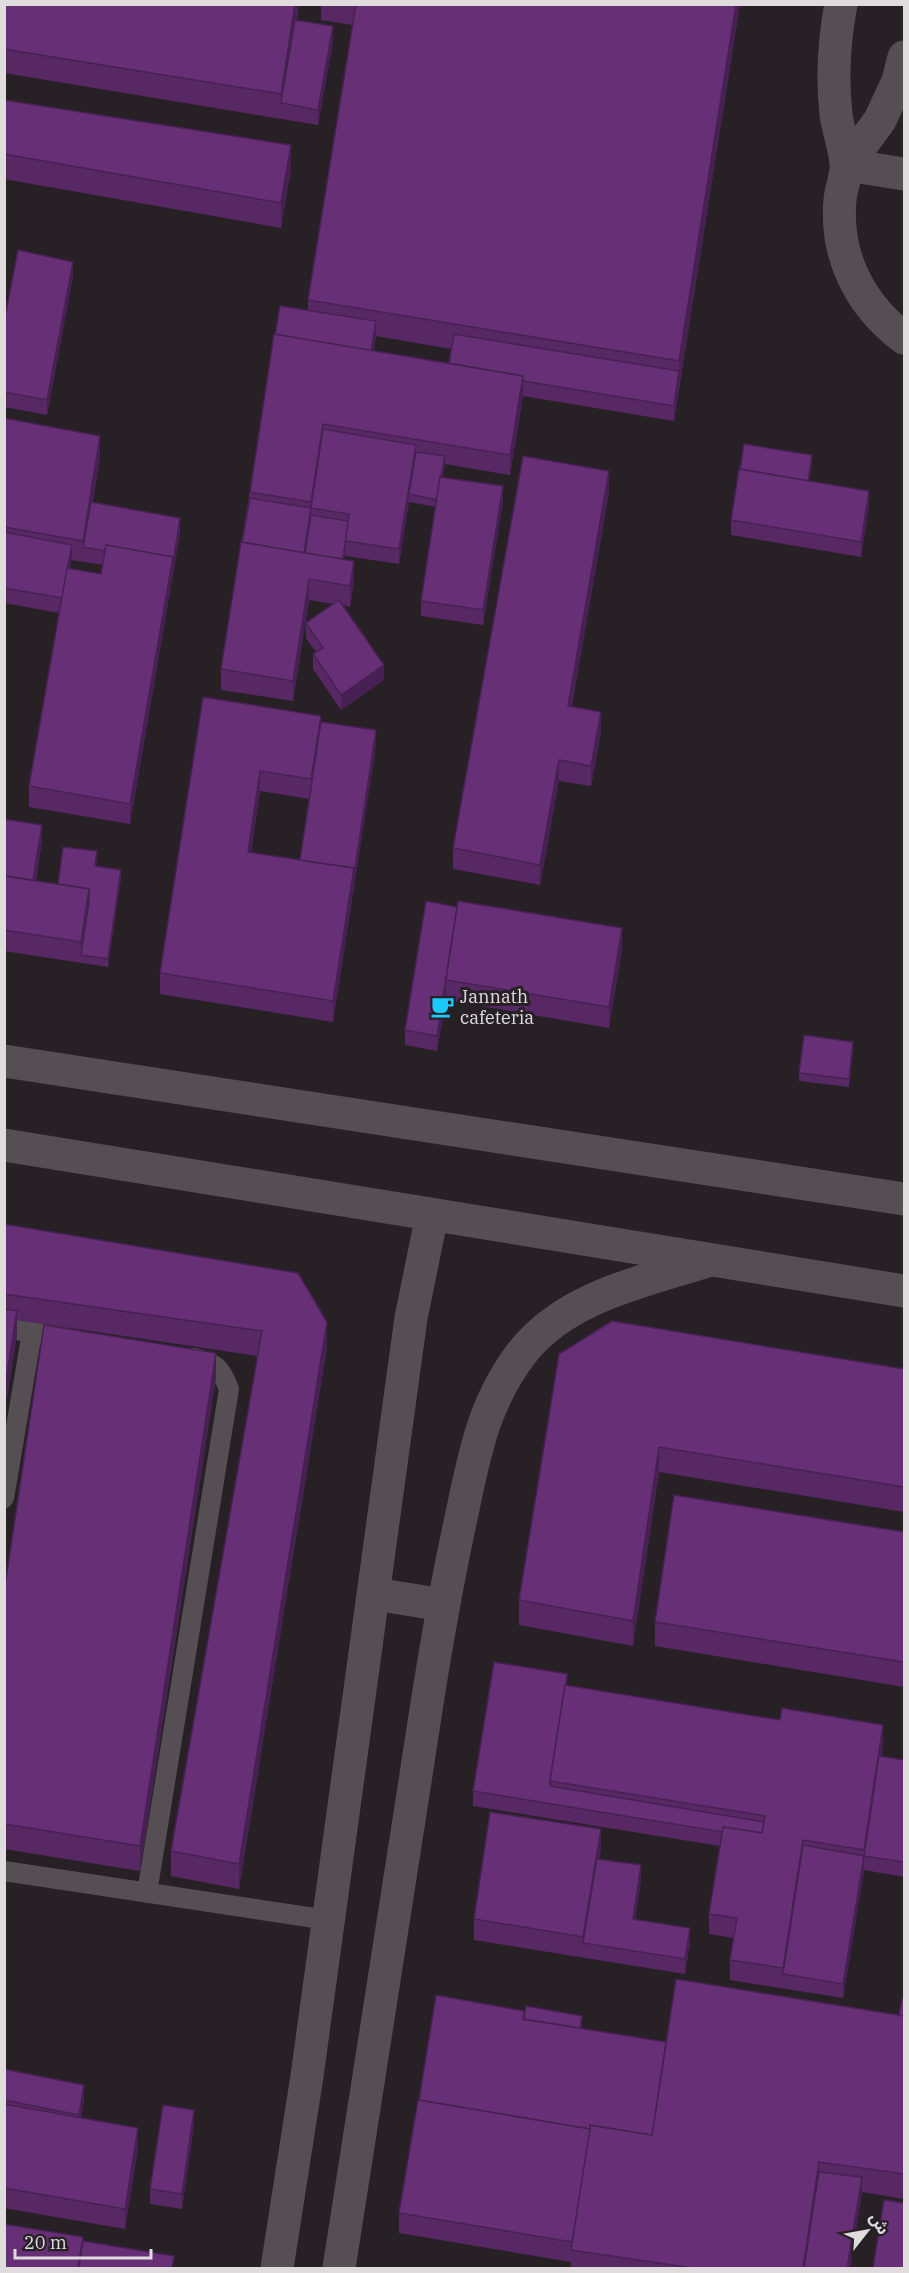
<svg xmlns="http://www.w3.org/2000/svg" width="909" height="2273" viewBox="0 0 909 2273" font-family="'IBM Plex Serif','Noto Sans Arabic',serif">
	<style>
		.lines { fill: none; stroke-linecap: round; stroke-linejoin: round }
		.lane { stroke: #554f53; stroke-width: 20 }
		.street { stroke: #554f53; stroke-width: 33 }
		.secondary { stroke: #554f53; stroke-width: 33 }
		.wall { fill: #582865; fill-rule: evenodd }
		.shaded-wall { fill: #472153 }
		.building { fill: #662f76; stroke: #472153; stroke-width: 1.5 }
		.labels { text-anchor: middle; stroke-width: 6; stroke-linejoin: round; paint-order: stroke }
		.poi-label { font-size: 18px; fill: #e0dcde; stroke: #272125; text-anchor: start }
	</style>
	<rect width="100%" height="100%" fill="#272125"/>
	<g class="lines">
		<g class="lane">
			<polyline points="4,1328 67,1338"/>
			<polyline points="4,1498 32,1332"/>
			<polyline points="4,1871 328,1920"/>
			<path d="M147 1893 229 1389C221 1368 216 1363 194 1358"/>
		</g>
		<g class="street">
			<path d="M841 4C834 41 832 78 836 114 838 131 845 147 846 164 847 175 841 188 840 200 835 256 860 305 904 338"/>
			<polyline points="847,165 880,120 898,81 904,57"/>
			<polyline points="847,165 904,174"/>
			<polyline points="375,1594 443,1605"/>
			<polyline points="277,2268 307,2076 411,1318 432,1215"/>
			<path d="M339 2268C364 2108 389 1948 414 1788 427 1702 440 1617 458 1532 473 1464 480 1405 525 1349 570 1295 646 1281 710 1260"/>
		</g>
		<g class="secondary">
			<polyline points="4,1061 904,1199"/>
			<polyline points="4,1145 904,1291"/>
		</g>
	</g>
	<g class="wall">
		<polygon points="4,4 299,4 297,20 333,41 318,125 4,73"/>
		<path d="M321 4H740L674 421 523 396 510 475 445 464 443 477 503 501 483 625 421 616V601L436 507 409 502 399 564 345 556V550L344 560 354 582 350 607 343 605 384 680 341 710 313 669V654L316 652 306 638V623L334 604 309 600 293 701 221 690V669L275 335 308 310V300L353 25 321 20ZM376 336 451 349 449 363 374 351Z"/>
		<polygon points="4,100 291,170 281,228 4,179"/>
		<polygon points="73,276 47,415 4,407 4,322"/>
		<path d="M4 418 100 456 93 502 180 533 130 824 29 807V786L59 613 4 603ZM71 560 103 565 101 574 70 569Z"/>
		<polygon points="812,463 809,481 869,506 861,557 731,535 731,520"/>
		<polygon points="609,492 572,706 601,732 591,786 559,781 540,885 453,869 453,848"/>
		<path d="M203 697 321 722 376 745 333 1022 160 994V973ZM260 791 309 799 300 860 251 852Z"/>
		<polygon points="4,819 42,840 36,881 58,884 97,859 96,866 121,878 108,967 4,951"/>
		<polygon points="426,901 622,949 609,1028 446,1000 437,1051 405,1045 405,1030"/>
		<polygon points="853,1050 849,1087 799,1081 799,1073"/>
		<polygon points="904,1053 904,1084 903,1084 903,1059"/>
		<polygon points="4,1224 327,1347 239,1889 171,1876 171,1851 258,1356 17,1320 17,1336 4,1416"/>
		<polygon points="559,1354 904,1369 904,1512 659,1472 633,1646 519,1625 519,1600"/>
		<polygon points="216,1377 140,1871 4,1849 4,1593"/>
		<polygon points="904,1532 904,1687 655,1646 655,1622"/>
		<polygon points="567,1685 883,1745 881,1757 904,1760 904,1877 864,1870 843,1998 730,1980 730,1960 733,1938 709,1934 709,1914 720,1846 473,1806 473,1791"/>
		<polygon points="601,1849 599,1859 641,1880 635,1920 690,1943 685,1974 474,1940 474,1919"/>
		<polygon points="904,1998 904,2199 862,2192 850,2268 571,2268 571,2262 399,2233 399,2213 419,2100 524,2017 582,2024 581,2028 666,2042 899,2015"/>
		<polygon points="4,2069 84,2100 81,2118 138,2148 125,2229 4,2208"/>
		<polygon points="194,2125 182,2209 150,2204 150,2189"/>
	</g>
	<g class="shaded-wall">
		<polygon points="295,4 299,4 284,104 281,103 281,118 281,94"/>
		<polygon points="736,4 740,4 679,386 679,361"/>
		<polygon points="333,26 333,41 318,125 318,110"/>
		<polygon points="291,145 291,170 281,228 281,203"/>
		<polygon points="73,262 73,276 47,415 47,400"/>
		<polygon points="376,321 376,336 370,371 370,356"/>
		<polygon points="679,371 679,386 674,421 674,406"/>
		<polygon points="523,376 523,396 510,475 510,455"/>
		<polygon points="100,436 100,456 85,547 83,547 83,541"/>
		<polygon points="416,445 416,459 409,494 409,502 399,564 399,549"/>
		<polygon points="812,455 812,463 807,496 807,488"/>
		<polygon points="445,456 445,464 437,507 437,500"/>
		<polygon points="609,471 609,492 568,726 568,706"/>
		<polygon points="503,486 503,501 483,625 483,610"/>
		<polygon points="869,491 869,506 861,557 861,542"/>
		<polygon points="180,518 180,533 130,824 130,804"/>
		<polygon points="72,545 72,559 62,613 62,598"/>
		<polygon points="354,561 354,582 350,607 350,586"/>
		<polygon points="309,579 309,600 293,701 293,681"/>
		<polygon points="384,665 384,680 341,710 341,695"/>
		<polygon points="601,712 601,732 591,786 591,766"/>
		<polygon points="376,730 376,745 333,1022 333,1001"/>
		<polygon points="559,760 559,781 540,885 540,865"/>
		<polygon points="260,771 260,791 248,872 248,852"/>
		<polygon points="42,825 42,840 33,901 33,886"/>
		<polygon points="121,870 121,878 108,967 108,959"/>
		<polygon points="89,889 89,910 81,955 81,942"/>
		<polygon points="622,928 622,949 609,1028 609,1007"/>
		<polygon points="446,985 446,1000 437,1051 437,1036"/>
		<polygon points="853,1042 853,1050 849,1087 849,1079"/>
		<polygon points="17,1311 17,1336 4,1416 4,1392"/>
		<polygon points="327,1322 327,1347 239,1889 239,1864"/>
		<polygon points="216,1353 216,1377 140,1871 140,1846"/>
		<polygon points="659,1447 659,1472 633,1646 633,1621"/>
		<polygon points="883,1725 883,1745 866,1856 864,1856 864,1850"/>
		<polygon points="601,1829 601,1849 586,1943 583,1943 583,1958 583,1937"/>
		<polygon points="864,1856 864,1870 843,1998 843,1984"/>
		<polygon points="641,1865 641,1880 633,1934 633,1919"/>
		<polygon points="690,1928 690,1943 685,1974 685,1959"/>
		<polygon points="84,2085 84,2100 79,2130 79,2115"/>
		<polygon points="194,2110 194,2125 182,2209 182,2194"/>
		<polygon points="138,2128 138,2148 125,2229 125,2209"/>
		<polygon points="819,2162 819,2186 807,2268 803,2268"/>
		<polygon points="862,2177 862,2192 850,2268 847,2268"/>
	</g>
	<g class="building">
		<polygon points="4,4 295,4 281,94 4,49"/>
		<polygon points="356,4 736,4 679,361 308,300"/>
		<polygon points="295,20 333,26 318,110 281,103"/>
		<polygon points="4,100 291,145 281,203 4,154"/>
		<polygon points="18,250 73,262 47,400 4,392 4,322"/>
		<polygon points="280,306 376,321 371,351 275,335"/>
		<polygon points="274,334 523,376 510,455 323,424 311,502 250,492"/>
		<polygon points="454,334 679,371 674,406 523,381 523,376 449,363"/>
		<polygon points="4,418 100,436 83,541 4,527"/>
		<polygon points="323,429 416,445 399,549 345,541 349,514 311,508"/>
		<polygon points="744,444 812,455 808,481 740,469"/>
		<polygon points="416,452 445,456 441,477 440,477 437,500 409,494"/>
		<polygon points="523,456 609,471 568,706 601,712 591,766 559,760 540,865 453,848"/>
		<polygon points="739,469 869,491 861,542 731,520"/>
		<polygon points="440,477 503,486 483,610 421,601"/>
		<polygon points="250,498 311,508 304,553 242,542"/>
		<polygon points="91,502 180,518 173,563 173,557 106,545 105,551 83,547"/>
		<polygon points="311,515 348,521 343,559 305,553"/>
		<polygon points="4,532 72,545 62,598 4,588"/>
		<polygon points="241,542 354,561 350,586 309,579 293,681 221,669"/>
		<polygon points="106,545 173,557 130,804 29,786 67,568 101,574"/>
		<polygon points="339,600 384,665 341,695 313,654 323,648 306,623"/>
		<polygon points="203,697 321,716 311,779 260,771 248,852 354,868 333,1001 160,973"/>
		<polygon points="321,722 376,730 354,874 354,868 300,860"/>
		<polygon points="4,819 42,825 33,880 4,876"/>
		<polygon points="63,847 97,851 95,866 121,870 108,959 81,955 89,902 89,889 58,884"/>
		<polygon points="4,876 89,889 81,942 4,930"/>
		<polygon points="426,901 457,907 437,1036 405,1030"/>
		<polygon points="458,901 622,928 609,1007 446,980"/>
		<polygon points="804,1035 853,1042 849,1079 799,1073"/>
		<polygon points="4,1224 298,1273 327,1322 239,1864 171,1851 262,1331 4,1294"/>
		<polygon points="4,1309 17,1311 4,1392"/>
		<polygon points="612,1321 904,1369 904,1487 659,1447 633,1621 519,1600 559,1354"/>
		<polygon points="44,1325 216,1353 140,1846 4,1824 4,1593"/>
		<polygon points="674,1495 904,1532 904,1662 655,1622"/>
		<polygon points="494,1662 567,1674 566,1685 565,1685 550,1781 550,1786 764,1822 762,1833 723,1827 722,1832 473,1791"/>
		<polygon points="565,1685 780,1720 782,1708 883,1725 864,1850 803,1840 783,1968 730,1960 737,1918 709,1914 723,1827 762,1833 765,1816 550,1781"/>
		<polygon points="879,1756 904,1760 904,1862 864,1856"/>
		<polygon points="490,1812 601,1829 583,1937 474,1919"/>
		<polygon points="803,1845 864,1856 843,1984 783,1974"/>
		<polygon points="597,1859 641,1865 633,1919 690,1928 685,1959 583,1943"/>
		<polygon points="676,1979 904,2016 904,2174 819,2162 803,2268 692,2268 571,2250 590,2125 652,2135"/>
		<polygon points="436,1995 524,2011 523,2019 666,2042 652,2135 590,2125 590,2129 419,2100"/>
		<polygon points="902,1998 904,1998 904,2016 899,2015"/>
		<polygon points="526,2006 582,2016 580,2028 524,2019"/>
		<polygon points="4,2069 84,2085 79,2115 4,2100"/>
		<polygon points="418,2100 590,2129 572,2242 399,2213"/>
		<polygon points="4,2104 138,2128 125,2209 4,2188"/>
		<polygon points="163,2105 194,2110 182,2194 150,2189"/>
		<polygon points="819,2172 862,2177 847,2268 804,2268"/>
		<polygon points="884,2200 904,2203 904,2268 873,2268"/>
		<polygon points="4,2224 83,2237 78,2268 4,2268"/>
		<polygon points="83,2241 174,2256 172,2268 79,2268"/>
	</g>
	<defs>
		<symbol id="cafe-bare" viewBox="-9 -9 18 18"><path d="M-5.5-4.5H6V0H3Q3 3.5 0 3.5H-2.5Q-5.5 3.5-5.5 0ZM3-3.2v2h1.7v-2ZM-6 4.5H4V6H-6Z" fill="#1dc9fc" stroke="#272125" stroke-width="2.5" paint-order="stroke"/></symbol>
	</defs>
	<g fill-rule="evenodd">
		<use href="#cafe-bare" x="426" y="990" width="33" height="33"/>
	</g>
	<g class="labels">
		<g class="poi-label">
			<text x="460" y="1003">Jannath<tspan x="460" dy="21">cafeteria</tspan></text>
		</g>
	</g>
	<rect width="909" height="2273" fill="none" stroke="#e0dcde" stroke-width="12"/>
	<g transform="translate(867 2231) rotate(59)" stroke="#272125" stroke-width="4.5" paint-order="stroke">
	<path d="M0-4.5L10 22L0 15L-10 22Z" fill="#e0dcde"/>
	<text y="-9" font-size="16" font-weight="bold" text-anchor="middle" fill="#e0dcde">ش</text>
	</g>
	<path d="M15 2249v9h136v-9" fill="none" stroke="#e0dcde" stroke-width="3"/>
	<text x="24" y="2249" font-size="18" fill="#e0dcde" stroke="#272125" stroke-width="4.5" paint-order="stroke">20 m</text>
</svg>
